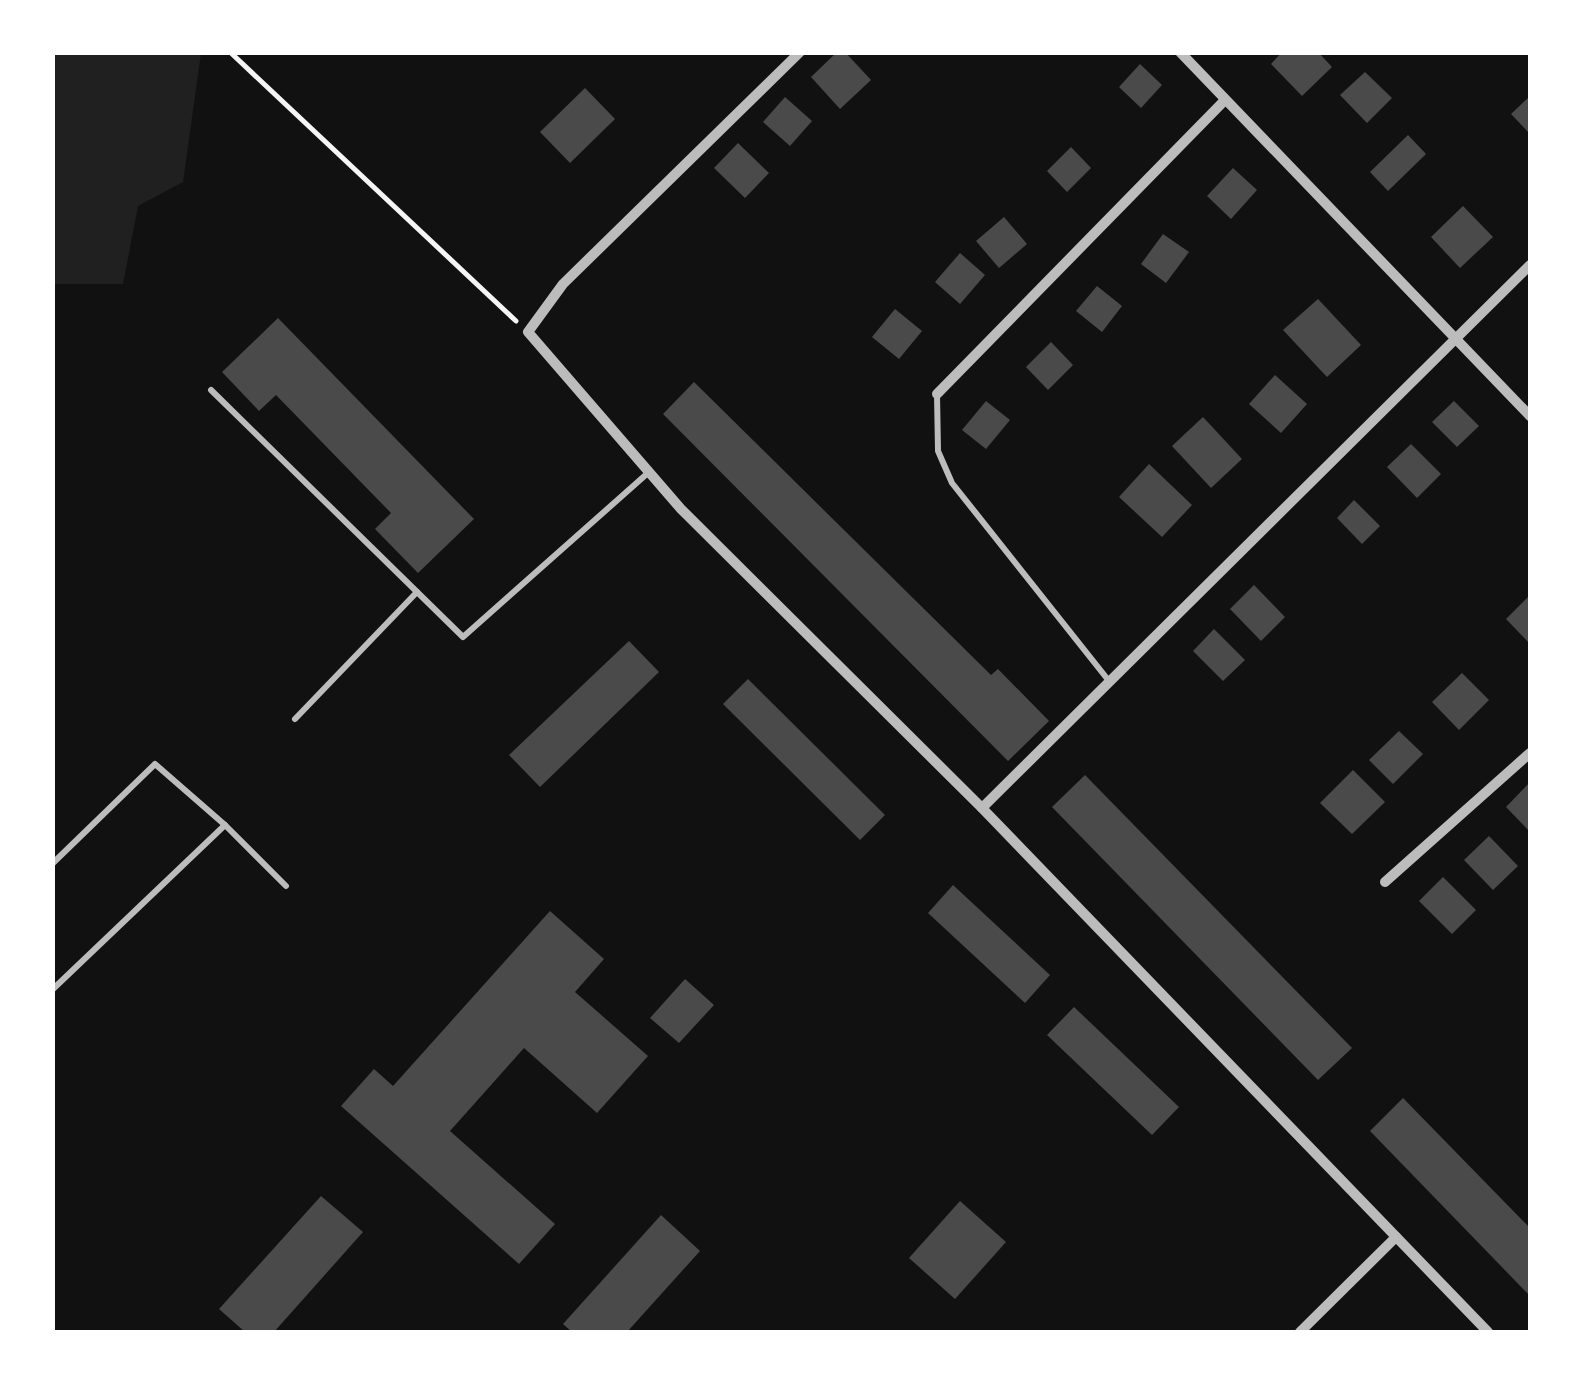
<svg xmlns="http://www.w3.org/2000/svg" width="1583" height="1385" viewBox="0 0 1583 1385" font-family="'Exo 2',sans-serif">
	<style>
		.green { fill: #202020 }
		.building { fill: #4a4a4a }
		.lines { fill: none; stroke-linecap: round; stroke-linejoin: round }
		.path { stroke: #f5f5f5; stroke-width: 5 }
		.service { stroke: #bcbcbc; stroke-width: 6 }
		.minor { stroke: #bcbcbc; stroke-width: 10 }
	</style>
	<rect width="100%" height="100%" fill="#111"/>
	<polygon class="green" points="52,53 201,53 183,182 138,206 123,284 53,284"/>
	<g class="building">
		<polygon points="837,52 845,52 871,80 840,109 811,77"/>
		<polygon points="1282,52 1318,52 1332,67 1302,96 1271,64"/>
		<polygon points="1140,64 1162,85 1141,108 1119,87"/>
		<polygon points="1365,72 1392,98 1367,123 1340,95"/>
		<polygon points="585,88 615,119 570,163 540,132"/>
		<polygon points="1530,96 1530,134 1511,114"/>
		<polygon points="785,97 812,121 790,146 763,122"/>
		<polygon points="1408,135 1426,154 1388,191 1370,172"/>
		<polygon points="738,143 769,173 745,198 714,168"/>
		<polygon points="1071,147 1091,168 1067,192 1047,171"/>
		<polygon points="1233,168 1257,190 1231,219 1207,196"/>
		<polygon points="1463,206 1493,237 1460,268 1431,237"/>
		<polygon points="1004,217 1027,244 999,268 976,241"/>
		<polygon points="1163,234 1189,252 1166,283 1141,264"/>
		<polygon points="960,253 985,275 960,304 935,282"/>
		<polygon points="1097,286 1122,306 1102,332 1076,311"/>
		<polygon points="1318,299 1361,345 1327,377 1283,330"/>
		<polygon points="895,309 922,331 899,359 872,337"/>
		<polygon points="278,318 474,519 418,573 375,529 391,513 276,395 259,411 222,372"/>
		<polygon points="1051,342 1073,365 1048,390 1026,367"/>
		<polygon points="1275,375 1307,404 1281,433 1249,404"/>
		<polygon points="694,382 991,675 998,669 1049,721 1008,761 663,414"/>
		<polygon points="986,401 1010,420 986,449 962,430"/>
		<polygon points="1454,401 1479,426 1457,447 1432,422"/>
		<polygon points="1203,417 1242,459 1211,488 1172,446"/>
		<polygon points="1411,444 1441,474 1417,498 1387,467"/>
		<polygon points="1149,464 1192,505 1162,537 1119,497"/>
		<polygon points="1354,500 1380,526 1362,544 1337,518"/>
		<polygon points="1254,585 1285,617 1261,641 1230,609"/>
		<polygon points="1530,595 1530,644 1506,619"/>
		<polygon points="1214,629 1245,660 1223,681 1193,651"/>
		<polygon points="629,641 659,672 540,787 509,755"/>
		<polygon points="1462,673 1489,700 1459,730 1432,702"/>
		<polygon points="748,679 885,815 860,840 723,704"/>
		<polygon points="1399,731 1423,754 1393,784 1369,760"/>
		<polygon points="1353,770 1385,802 1352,834 1320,803"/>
		<polygon points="1085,775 1352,1048 1318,1080 1052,807"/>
		<polygon points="1530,782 1530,832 1506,807"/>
		<polygon points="1489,836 1518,866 1493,890 1464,860"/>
		<polygon points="1443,877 1476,910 1452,934 1419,901"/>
		<polygon points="953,885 1050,975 1025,1003 928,913"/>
		<polygon points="550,911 604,959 575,992 648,1056 597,1113 524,1048 450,1131 555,1224 519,1264 341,1106 374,1069 393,1086"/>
		<polygon points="685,979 714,1005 679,1043 650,1018"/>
		<polygon points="1074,1007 1179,1107 1152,1135 1047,1035"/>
		<polygon points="1403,1098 1530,1228 1530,1296 1370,1131"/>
		<polygon points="321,1196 363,1232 274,1332 245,1332 219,1309"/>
		<polygon points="960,1201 1006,1242 955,1299 909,1258"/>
		<polygon points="661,1215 700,1251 627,1332 572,1332 563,1324"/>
	</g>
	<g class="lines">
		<polyline class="path" points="230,52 516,321"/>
		<g class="service">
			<polyline points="211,390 463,637 649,472"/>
			<polyline points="937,394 938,451 952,483 1109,681"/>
			<polyline points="295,719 417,592"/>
			<polyline points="52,864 155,764 225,825"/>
			<polyline points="52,990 225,825 286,886"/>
		</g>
		<g class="minor">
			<polyline points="800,52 563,284 528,332 681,509 982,808 1488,1332"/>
			<polyline points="1180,52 1530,416"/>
			<polyline points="937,394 1224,101"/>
			<polyline points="982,808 1530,265"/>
			<polyline points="1385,882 1530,753"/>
			<polyline points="1300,1332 1396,1237"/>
		</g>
	</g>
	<rect width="1583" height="1385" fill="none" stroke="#ffffff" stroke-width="110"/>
</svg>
